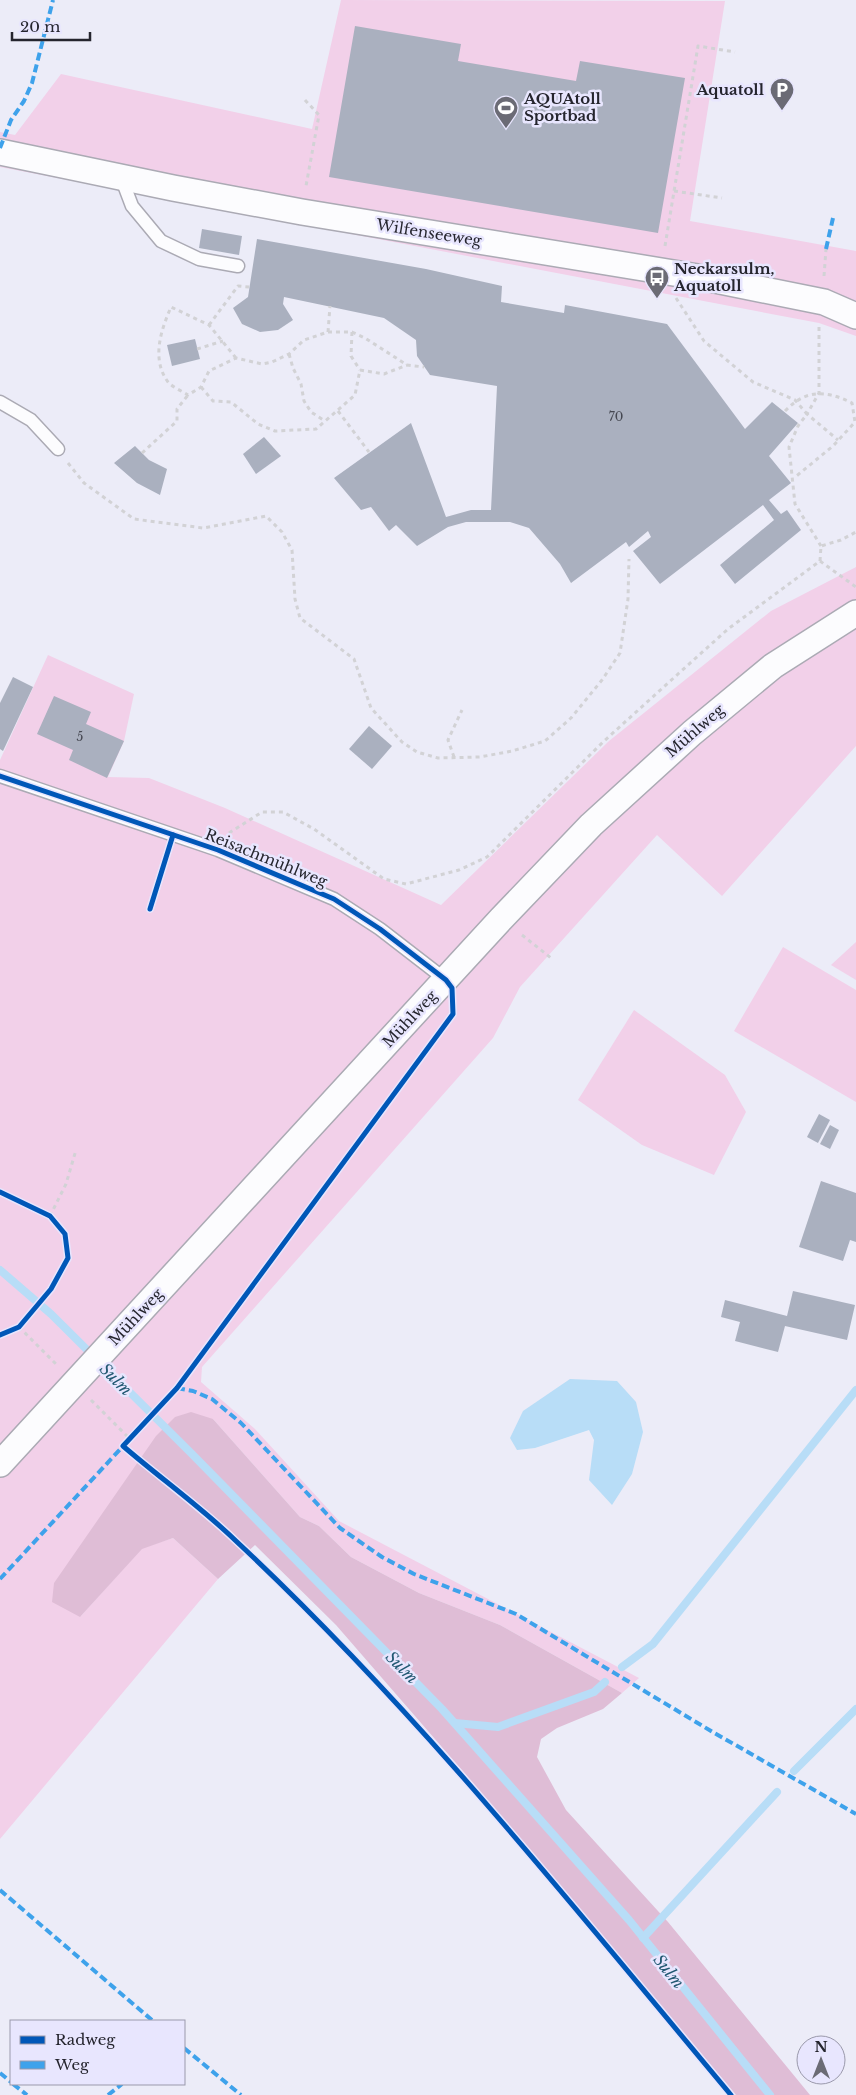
<svg xmlns="http://www.w3.org/2000/svg" width="856" height="2095" viewBox="0 0 856 2095" font-family="'Libre Baskerville',serif">
	<style>
		.green { fill: #f2d0e9 }
		.forest { fill: #dfbdd6 }
		.water { fill: #b8ddf7 }
		.lines { fill: none; stroke-linecap: round; stroke-linejoin: round }
		.stream { stroke: #b8ddf7; stroke-width: 8 }
		.building { fill: #aab0bf }
		.service-casing { stroke: #abaab4; stroke-width: 15 }
		.minor-casing { stroke: #abaab4; stroke-width: 28 }
		.path { stroke: #d2d2d5; stroke-width: 3; stroke-dasharray: 4 4; stroke-linecap: butt }
		.service { stroke: #fcfcfe; stroke-width: 12 }
		.minor { stroke: #fcfcfe; stroke-width: 25 }
		.quiet { stroke: #3ea2eb; stroke-width: 4; stroke-dasharray: 8 4; stroke-linecap: butt }
		.cycleway-casing { stroke: #e8e6fe; stroke-width: 8 }
		.cycleway { stroke: #0057b8; stroke-width: 5 }
		.labels { text-anchor: middle; stroke-width: 5; stroke-linejoin: round; paint-order: stroke }
		.number-label { font-size: 12px; fill: #464852 }
		.poi-label { font-size: 15px; font-weight: bold; fill: #25252e; stroke: #e8e6fe; text-anchor: start }
		.street-label { font-size: 15px; fill: #25252e; stroke: #e8e6fe }
		.water-label { font-size: 16px; font-style: italic; fill: #225872; stroke: #e8e6fe }
	</style>
	<rect width="100%" height="100%" fill="#ececf8"/>
	<g class="green">
		<polygon points="341,0 725,1 690,221 856,251 856,336 819,323 0,167 0,132 15,135 61,74 312,129"/>
		<polygon points="856,567 856,746 722,896 657,835 520,987 493,1038 202,1367 201,1382 255,1429 339,1521 639,1678 622,1693 500,1625 419,1593 351,1557 319,1526 300,1517 213,1419 80,1617 142,1548 173,1538 218,1579 0,1839 0,760 48,655 134,694 124,741 108,777 149,778 225,808 441,905 609,741 771,611"/>
		<polygon points="856,942 856,980 831,965"/>
		<polygon points="783,947 856,990 856,1102 734,1031"/>
		<polygon points="634,1010 725,1075 746,1112 714,1175 642,1145 578,1100"/>
	</g>
	<polygon class="forest" points="191,1412 213,1419 300,1517 319,1526 351,1557 419,1593 500,1625 622,1693 603,1709 557,1728 541,1739 537,1757 566,1810 668,1922 810,2095 736,2095 467,1776 336,1625 255,1545 218,1579 173,1538 142,1549 80,1617 52,1602 54,1583 156,1436 175,1417"/>
	<polygon class="water" points="570,1379 617,1381 636,1402 643,1432 632,1474 612,1505 589,1480 594,1440 589,1430 535,1448 517,1450 510,1438 523,1411"/>
	<g class="lines">
		<g class="stream">
			<polyline points="0,1270 51,1314 192,1454 442,1709 629,1920 770,2095"/>
			<polyline points="622,1667 653,1644 856,1390"/>
			<polyline points="455,1723 498,1727 594,1692 605,1682"/>
			<polyline points="794,1771 856,1709"/>
			<polyline points="643,1938 777,1792"/>
		</g>
	</g>
	<g class="building">
		<polygon points="355,26 461,44 458,61 576,81 580,61 685,78 658,233 329,177"/>
		<polygon points="202,229 242,236 239,255 199,248"/>
		<polygon points="257,239 426,269 502,286 501,302 564,313 565,305 667,324 745,429 772,402 798,423 769,456 791,483 769,500 781,514 787,510 801,530 735,584 720,565 774,520 763,505 660,584 633,551 651,537 648,531 629,547 626,542 571,583 560,564 529,528 510,522 466,522 448,527 417,546 396,525 389,531 371,507 361,510 334,478 411,423 446,517 471,510 491,510 497,386 430,375 417,356 416,340 384,318 284,297 283,304 293,320 278,330 260,332 242,324 233,308 248,297"/>
		<polygon points="195,339 200,359 172,366 167,345"/>
		<polygon points="264,437 281,456 256,474 243,454"/>
		<polygon points="135,446 149,460 167,469 160,495 137,483 114,463"/>
		<polygon points="13,677 33,687 3,751 0,749 0,703"/>
		<polygon points="54,696 91,712 86,724 124,741 107,778 69,760 73,750 37,734"/>
		<polygon points="369,726 392,746 372,769 349,749"/>
		<polygon points="819,1114 830,1120 818,1143 807,1137"/>
		<polygon points="830,1125 839,1130 830,1149 820,1144"/>
		<polygon points="821,1181 856,1193 856,1242 850,1240 843,1261 799,1247"/>
		<polygon points="793,1291 855,1305 847,1340 785,1326 778,1352 735,1341 740,1322 721,1317 725,1300 787,1316"/>
	</g>
	<g class="lines">
		<defs>
			<g id="service">
				<polyline points="121,177 132,206 161,241 199,259 238,266"/>
				<polyline points="0,402 31,420 58,449"/>
				<polyline points="0,776 218,850 334,899 380,929 446,980"/>
			</g>
			<g id="minor">
				<polyline points="0,152 173,188 302,212 710,279 824,302 856,316"/>
				<polyline points="0,1464 501,919 591,825 692,733 773,666 856,613"/>
			</g>
		</defs>
		<use href="#service" class="service-casing"/>
		<use href="#minor" class="minor-casing"/>
		<g class="path">
			<polyline points="305,100 319,115 306,186"/>
			<polyline points="674,191 722,198"/>
			<polyline points="665,246 698,46 735,52"/>
			<polyline points="824,276 826,249"/>
			<polyline points="676,298 704,341 753,382 795,400 807,414 798,426 789,447 795,504 821,546"/>
			<polyline points="209,325 238,286 249,287"/>
			<polyline points="819,327 819,393 807,414 838,440"/>
			<polyline points="328,332 330,306"/>
			<polyline points="352,332 351,356 360,370"/>
			<polyline points="197,349 223,341"/>
			<polyline points="289,354 293,368 301,384 304,401 311,412 325,421"/>
			<path d="M236 358 209 325 171 307C161 330 151 359 168 382 172 387 182 391 188 395L201 387 209 371 236 358 262 364 272 362 289 354 304 340 328 332H352L365 338 407 365 424 367"/>
			<polyline points="201,387 213,401 231,402 258,424 275,431 316,429 355,395 360,370 384,374 407,365"/>
			<polyline points="338,411 369,452"/>
			<path d="M785 411C806 389 826 390 852 403L855 422 833 446 794 478"/>
			<polyline points="142,453 177,421 177,409 188,395"/>
			<polyline points="68,463 84,483 134,519 203,528 266,516 282,532 292,550 295,599 300,618 354,659 371,708 402,742 417,752 438,758 480,757 512,751 545,741 571,718 602,680 620,653 628,599 629,559"/>
			<polyline points="820,561 856,587"/>
			<polyline points="454,757 448,740 462,710"/>
			<polyline points="229,833 262,812 283,812 314,829 384,879 406,884 459,870 487,857 603,742 678,674 728,629 820,561 821,546 841,540 856,532"/>
			<polyline points="522,935 551,958"/>
			<polyline points="50,1216 66,1184 76,1150"/>
			<polyline points="19,1327 57,1365"/>
			<polyline points="91,1400 130,1439"/>
		</g>
		<use href="#service" class="service"/>
		<use href="#minor" class="minor"/>
		<g class="quiet">
			<polyline points="0,148 11,120 24,101 32,83 53,0"/>
			<polyline points="826,249 833,218"/>
			<polyline points="177,1388 193,1391 212,1399 241,1423 340,1528 382,1557 414,1574 516,1614 711,1731 856,1814"/>
			<polyline points="0,1579 125,1444"/>
			<polyline points="0,1890 153,2021"/>
			<polyline points="184,2048 241,2095"/>
			<polyline points="0,2073 11,2082"/>
			<polyline points="13,2084 27,2095"/>
			<polyline points="108,2095 122,2084"/>
		</g>
		<defs>
			<g id="cycleway">
				<path d="M0 776 218 850 334 899 380 929 446 980 452 988 453 1014 177 1388 123 1446C160 1478 201 1507 236 1541 417 1710 572 1905 731 2095"/>
				<polyline points="150,909 173,835"/>
				<polyline points="0,1192 50,1216 65,1234 68,1258 51,1289 19,1327 0,1335"/>
			</g>
		</defs>
		<use href="#cycleway" class="cycleway-casing"/>
		<use href="#cycleway" class="cycleway"/>
	</g>
	<defs>
		<symbol id="parking-pin" viewBox="-11 -11 22 30"><path d="M0 17L-7.5 6A9.5 9.5 0 1 1 7.5 6Z" fill="#6b6b75" stroke="#e8e6fe"/><path d="M-3.5-5.5H1a3.5 3.5 0 0 1 0 7H-1V5.5H-3.5ZM-1-3.4V-.6H.8a1.4 1.4 0 0 0 0-2.8Z" fill="#fff"/></symbol>
		<symbol id="stadium-pin" viewBox="-11 -11 22 30"><path d="M0 17L-7.5 6A9.5 9.5 0 1 1 7.5 6Z" fill="#6b6b75" stroke="#e8e6fe"/><path d="M0-5a6.5 5 0 1 0 0 10a6.5 5 0 1 0 0-10ZM-3.5-1.8h7v3.6h-7Z" fill="#fff"/></symbol>
		<symbol id="bus-pin" viewBox="-11 -11 22 30"><path d="M0 17L-7.5 6A9.5 9.5 0 1 1 7.5 6Z" fill="#6b6b75" stroke="#e8e6fe"/><path d="M-5-6H5V4H4V6H2V4H-2V6H-4V4H-5ZM-3.5-4V0h7V-4ZM-3.5 1.2v1.5H-2V1.2ZM2 1.2v1.5H3.5V1.2Z" fill="#fff"/></symbol>
	</defs>
	<g fill-rule="evenodd">
		<use href="#parking-pin" x="768" y="76" width="28" height="38"/>
		<use href="#stadium-pin" x="492" y="94" width="28" height="38"/>
		<use href="#bus-pin" x="643" y="264" width="28" height="38"/>
	</g>
	<g class="labels">
		<g class="number-label">
			<text x="616" y="421">70</text>
			<text x="80" y="741">5</text>
		</g>
		<g class="poi-label">
			<text x="764" y="95" text-anchor="end">Aquatoll</text>
			<text x="524" y="104">AQUAtoll<tspan x="524" dy="17">Sportbad</tspan></text>
			<text x="674" y="274">Neckarsulm,<tspan x="674" dy="17">Aquatoll</tspan></text>
		</g>
		<g class="street-label">
			<text transform="translate(429 233) rotate(9)" y="5">Wilfenseeweg</text>
			<text transform="translate(695 731) rotate(-41)" y="5">Mühlweg</text>
			<text transform="translate(266 858) rotate(22)" y="5">Reisachmühlweg</text>
			<text transform="translate(410 1019) rotate(-47)" y="5">Mühlweg</text>
			<text transform="translate(136 1317) rotate(-47)" y="5">Mühlweg</text>
		</g>
		<g class="water-label">
			<text transform="translate(116 1379) rotate(45)" y="6">Sulm</text>
			<text transform="translate(402 1667) rotate(45)" y="6">Sulm</text>
			<text transform="translate(669 1971) rotate(51)" y="6">Sulm</text>
		</g>
	</g>
	<rect x="10" y="2020" width="175" height="65" fill="#e8e6fe" stroke="#9a99ab"/>
	<rect x="20" y="2036" width="25" height="8" fill="#0057b8" stroke="#9a99ab"/>
	<text x="55" y="2045" font-size="15" fill="#25252e">Radweg</text>
	<rect x="20" y="2061" width="25" height="8" fill="#3ea2eb" stroke="#9a99ab"/>
	<text x="55" y="2070" font-size="15" fill="#25252e">Weg</text>
	<g transform="translate(821 2060)"><circle r="24" fill="#e8e6fe" stroke="#9a99ab"/>
	<path d="M0-4L9 19L0 12L-9 19Z" fill="#6b6b75"/>
	<text y="-8" font-size="14" font-weight="bold" text-anchor="middle" fill="#25252e">N</text>
	</g>
	<path d="M12 32v8h78v-8" fill="none" stroke="#25252e" stroke-width="2.5"/>
	<text x="20" y="32" font-size="15" fill="#25252e" stroke="#e8e6fe" stroke-width="4" paint-order="stroke">20 m</text>
</svg>
